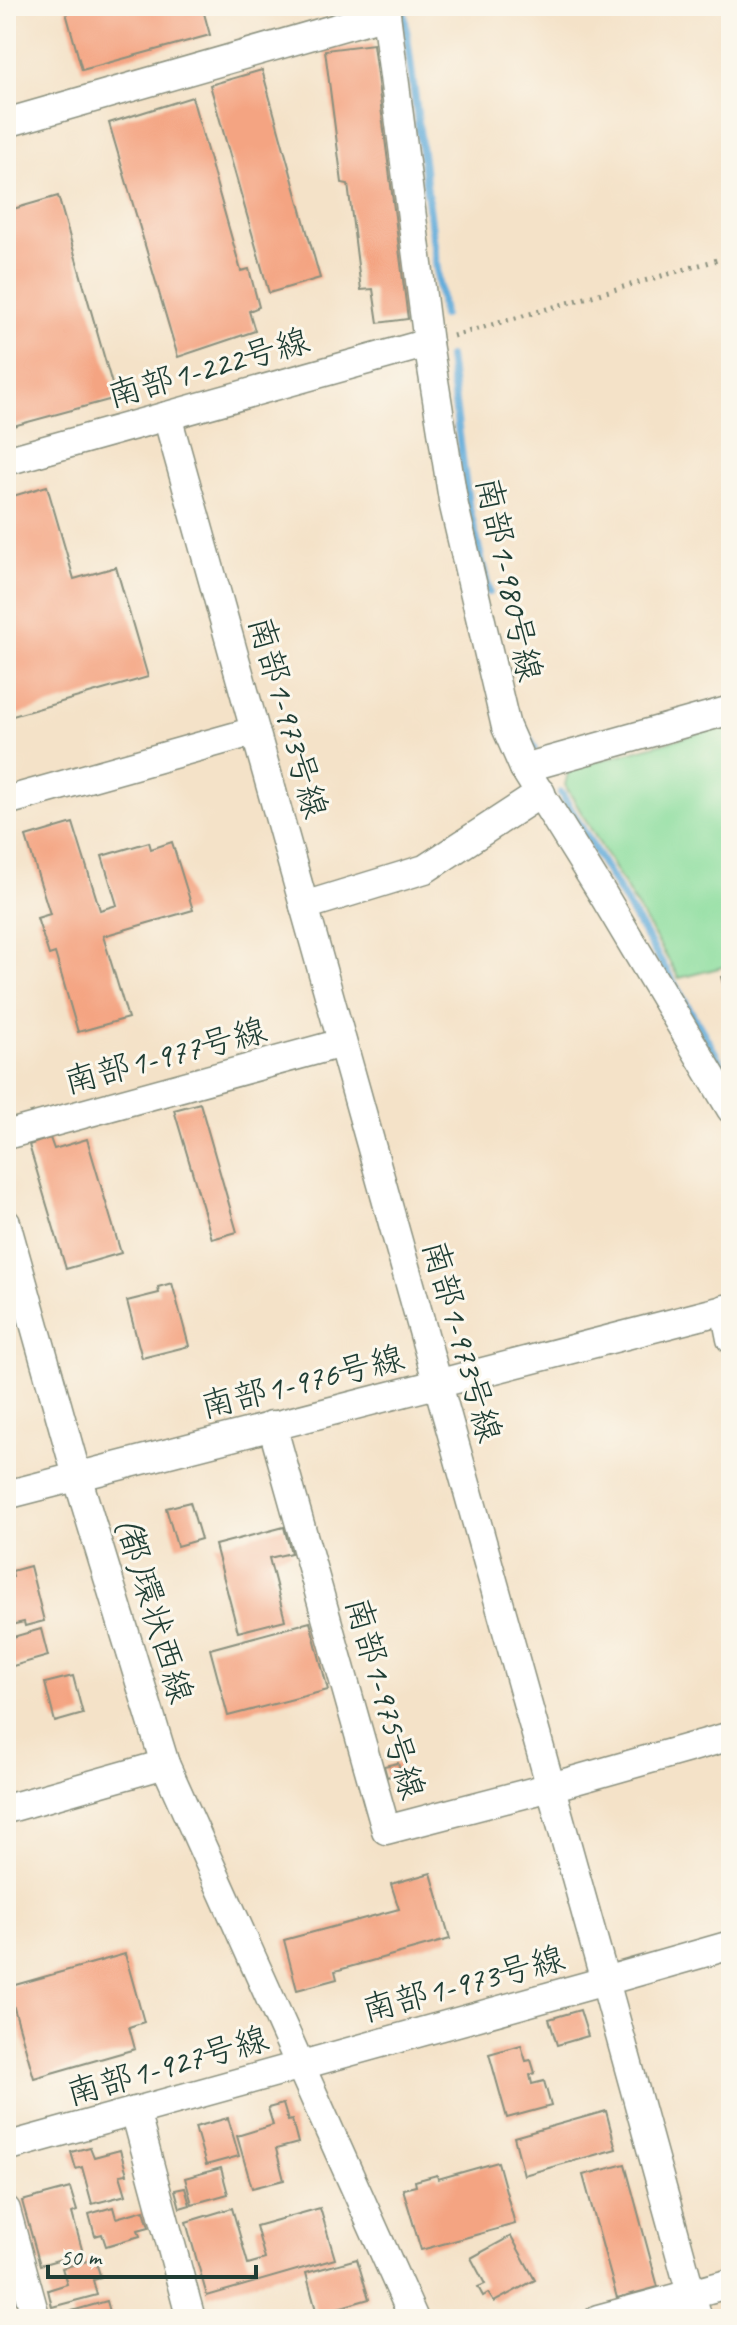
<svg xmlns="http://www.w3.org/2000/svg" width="737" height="2325" viewBox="0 0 737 2325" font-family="Caveat,'Klee One',sans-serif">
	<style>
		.green { fill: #8add9d; stroke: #548d68; stroke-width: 2 }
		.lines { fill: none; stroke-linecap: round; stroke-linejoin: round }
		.stream { stroke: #62acda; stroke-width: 8 }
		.building { fill: #f4a482 }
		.minor-casing { stroke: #8a907e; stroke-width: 31 }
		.path { stroke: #8a907e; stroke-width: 5; stroke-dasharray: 2 6; stroke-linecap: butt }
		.minor { stroke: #fff; stroke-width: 28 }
		.labels { text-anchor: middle; stroke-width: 6; stroke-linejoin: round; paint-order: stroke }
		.street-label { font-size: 34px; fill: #1f3d34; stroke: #fbf7ec }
	</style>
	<rect width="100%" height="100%" fill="#fbf7ec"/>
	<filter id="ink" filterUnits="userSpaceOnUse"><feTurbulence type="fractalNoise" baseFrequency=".0125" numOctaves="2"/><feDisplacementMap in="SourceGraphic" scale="16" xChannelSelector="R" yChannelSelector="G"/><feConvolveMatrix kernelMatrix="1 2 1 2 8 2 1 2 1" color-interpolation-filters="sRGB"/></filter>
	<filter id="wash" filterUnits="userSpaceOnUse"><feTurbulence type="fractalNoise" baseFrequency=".006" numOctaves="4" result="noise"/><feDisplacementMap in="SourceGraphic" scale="32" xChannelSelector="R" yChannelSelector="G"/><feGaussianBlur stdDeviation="1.8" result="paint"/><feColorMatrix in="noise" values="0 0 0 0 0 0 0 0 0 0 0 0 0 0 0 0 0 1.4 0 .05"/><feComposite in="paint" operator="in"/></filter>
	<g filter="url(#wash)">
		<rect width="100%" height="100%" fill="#f4e2c8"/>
		<polygon class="green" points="731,724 731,965 679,978 565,785 569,769"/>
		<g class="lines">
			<g class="stream">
				<polyline points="403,6 443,315"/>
				<polyline points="449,357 468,504 489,592"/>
				<polyline points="518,718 534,748"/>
				<polyline points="561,793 731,1080"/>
			</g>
		</g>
		<g id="blocks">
			<g class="building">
				<polygon points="77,6 202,6 210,35 82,70 65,9"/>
				<polygon points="373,44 408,319 378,323 373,289 361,290 348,184 342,183 325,50"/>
				<polygon points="262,70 320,278 269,293 210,85"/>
				<polygon points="192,97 241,271 249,269 259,307 249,311 255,331 178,357 109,123"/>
				<polygon points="58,196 116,398 6,428 6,211"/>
				<polygon points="47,486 74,579 116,567 148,677 6,718 6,498"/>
				<polygon points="73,823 100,910 117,905 102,856 149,842 151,849 172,842 193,910 103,936 128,1018 78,1032 55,953 49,955 37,918 50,914 26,837"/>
				<polygon points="731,974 731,1011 730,1011 721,977"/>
				<polygon points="200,1103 237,1232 212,1239 174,1110"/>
				<polygon points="50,1138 54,1149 87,1139 121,1253 66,1269 29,1145"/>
				<polygon points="172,1283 189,1346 142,1358 127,1301 159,1293 158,1287"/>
				<polygon points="190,1502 201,1539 177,1546 166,1508"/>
				<polygon points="284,1527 291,1553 269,1558 285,1620 238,1632 215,1545"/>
				<polygon points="30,1566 44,1621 25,1626 24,1622 6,1626 6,1579 13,1577 12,1571"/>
				<polygon points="310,1622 328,1690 228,1716 210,1649"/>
				<polygon points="41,1629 48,1656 6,1668 6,1639"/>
				<polygon points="73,1676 83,1714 55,1722 45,1683"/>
				<polygon points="398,1763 401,1773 387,1777 384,1766"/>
				<polygon points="431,1873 450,1939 335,1971 337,1979 297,1990 284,1940 399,1909 391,1884"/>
				<polygon points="125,1954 144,2022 129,2027 135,2049 34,2078 8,1987"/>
				<polygon points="580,2010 588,2036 557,2045 549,2019"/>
				<polygon points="521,2045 526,2061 531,2060 535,2073 530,2075 532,2084 544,2081 551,2106 507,2118 489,2054"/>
				<polygon points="283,2104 288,2121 292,2120 298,2143 276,2149 284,2180 252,2188 237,2136 273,2125 268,2108"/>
				<polygon points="606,2111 616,2149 524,2175 514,2137"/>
				<polygon points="228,2118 239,2156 206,2165 195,2127"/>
				<polygon points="90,2147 94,2157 120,2150 127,2174 120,2175 126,2195 92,2204 82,2167 76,2169 71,2152"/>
				<polygon points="498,2162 515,2224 421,2250 403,2189 416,2186 415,2181 437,2175 438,2179"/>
				<polygon points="625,2164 658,2287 617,2298 583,2175"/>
				<polygon points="221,2168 228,2194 192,2204 185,2178"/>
				<polygon points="70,2188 77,2211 72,2213 83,2253 40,2265 22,2201"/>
				<polygon points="185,2188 190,2205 180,2208 175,2190"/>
				<polygon points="113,2207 116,2218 144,2210 149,2227 138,2230 140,2236 106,2246 102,2234 95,2236 89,2214"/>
				<polygon points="232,2208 248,2264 265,2259 256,2226 320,2208 335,2259 207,2296 186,2222"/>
				<polygon points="511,2236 535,2280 494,2302 488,2293 483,2296 478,2287 485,2284 471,2258"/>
				<polygon points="95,2259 101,2278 93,2280 97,2295 52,2307 48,2290 67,2284 62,2268"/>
				<polygon points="357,2259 369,2299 317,2314 306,2273"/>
				<polygon points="107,2301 112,2319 74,2319 72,2311"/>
			</g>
		</g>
	</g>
	<g filter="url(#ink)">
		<use href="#blocks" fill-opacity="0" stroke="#8a907e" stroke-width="2"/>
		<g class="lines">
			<defs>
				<g id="minor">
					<polyline points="385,6 428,343 454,506 506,727 524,768 602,893 731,1109"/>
					<polyline points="6,123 386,14"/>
					<polyline points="6,461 428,343"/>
					<polyline points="524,768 731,710"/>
					<polyline points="6,801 255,731"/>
					<polyline points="304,906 425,869 541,793"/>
					<polyline points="6,1135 342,1043"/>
					<polyline points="6,1223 77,1476 165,1764 414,2319"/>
					<polyline points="725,1309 731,1339"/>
					<polyline points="272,1425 386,1830 551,1787 731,1736"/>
					<polyline points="6,1495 731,1308"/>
					<polyline points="6,1809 165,1764"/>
					<polyline points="135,2111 191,2319"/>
					<polyline points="6,2147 605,1981 167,416"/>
					<polyline points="6,2210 36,2319"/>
					<polyline points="598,2319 731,2283"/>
					<polyline points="698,2319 605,1981 731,1945"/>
				</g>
			</defs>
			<use href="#minor" class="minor-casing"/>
			<polyline class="path" points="453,336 731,256"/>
			<use href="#minor" class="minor"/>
		</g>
	</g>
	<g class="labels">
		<g class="street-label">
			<text transform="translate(208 367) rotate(-16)" y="12">南部1-222号線</text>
			<text transform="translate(510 579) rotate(78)" y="12">南部1-980号線</text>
			<text transform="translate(289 717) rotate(74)" y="12">南部1-973号線</text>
			<text transform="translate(165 1055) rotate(-15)" y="12">南部1-977号線</text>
			<text transform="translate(463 1341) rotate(74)" y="12">南部1-973号線</text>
			<text transform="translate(302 1381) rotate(-14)" y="12">南部1-976号線</text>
			<text transform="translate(155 1610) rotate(73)" y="12">(都)環状西線</text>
			<text transform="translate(386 1698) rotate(74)" y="12">南部1-975号線</text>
			<text transform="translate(463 1983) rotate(-15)" y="12">南部1-973号線</text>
			<text transform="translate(167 2065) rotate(-16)" y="12">南部1-927号線</text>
		</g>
	</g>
	<rect width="737" height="2325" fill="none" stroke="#fbf7ec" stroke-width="32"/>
	<path d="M48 2265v12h208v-12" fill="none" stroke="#1f3d34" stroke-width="4"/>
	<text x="60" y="2265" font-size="24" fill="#1f3d34" stroke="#fbf7ec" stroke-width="6" paint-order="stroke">50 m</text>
</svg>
